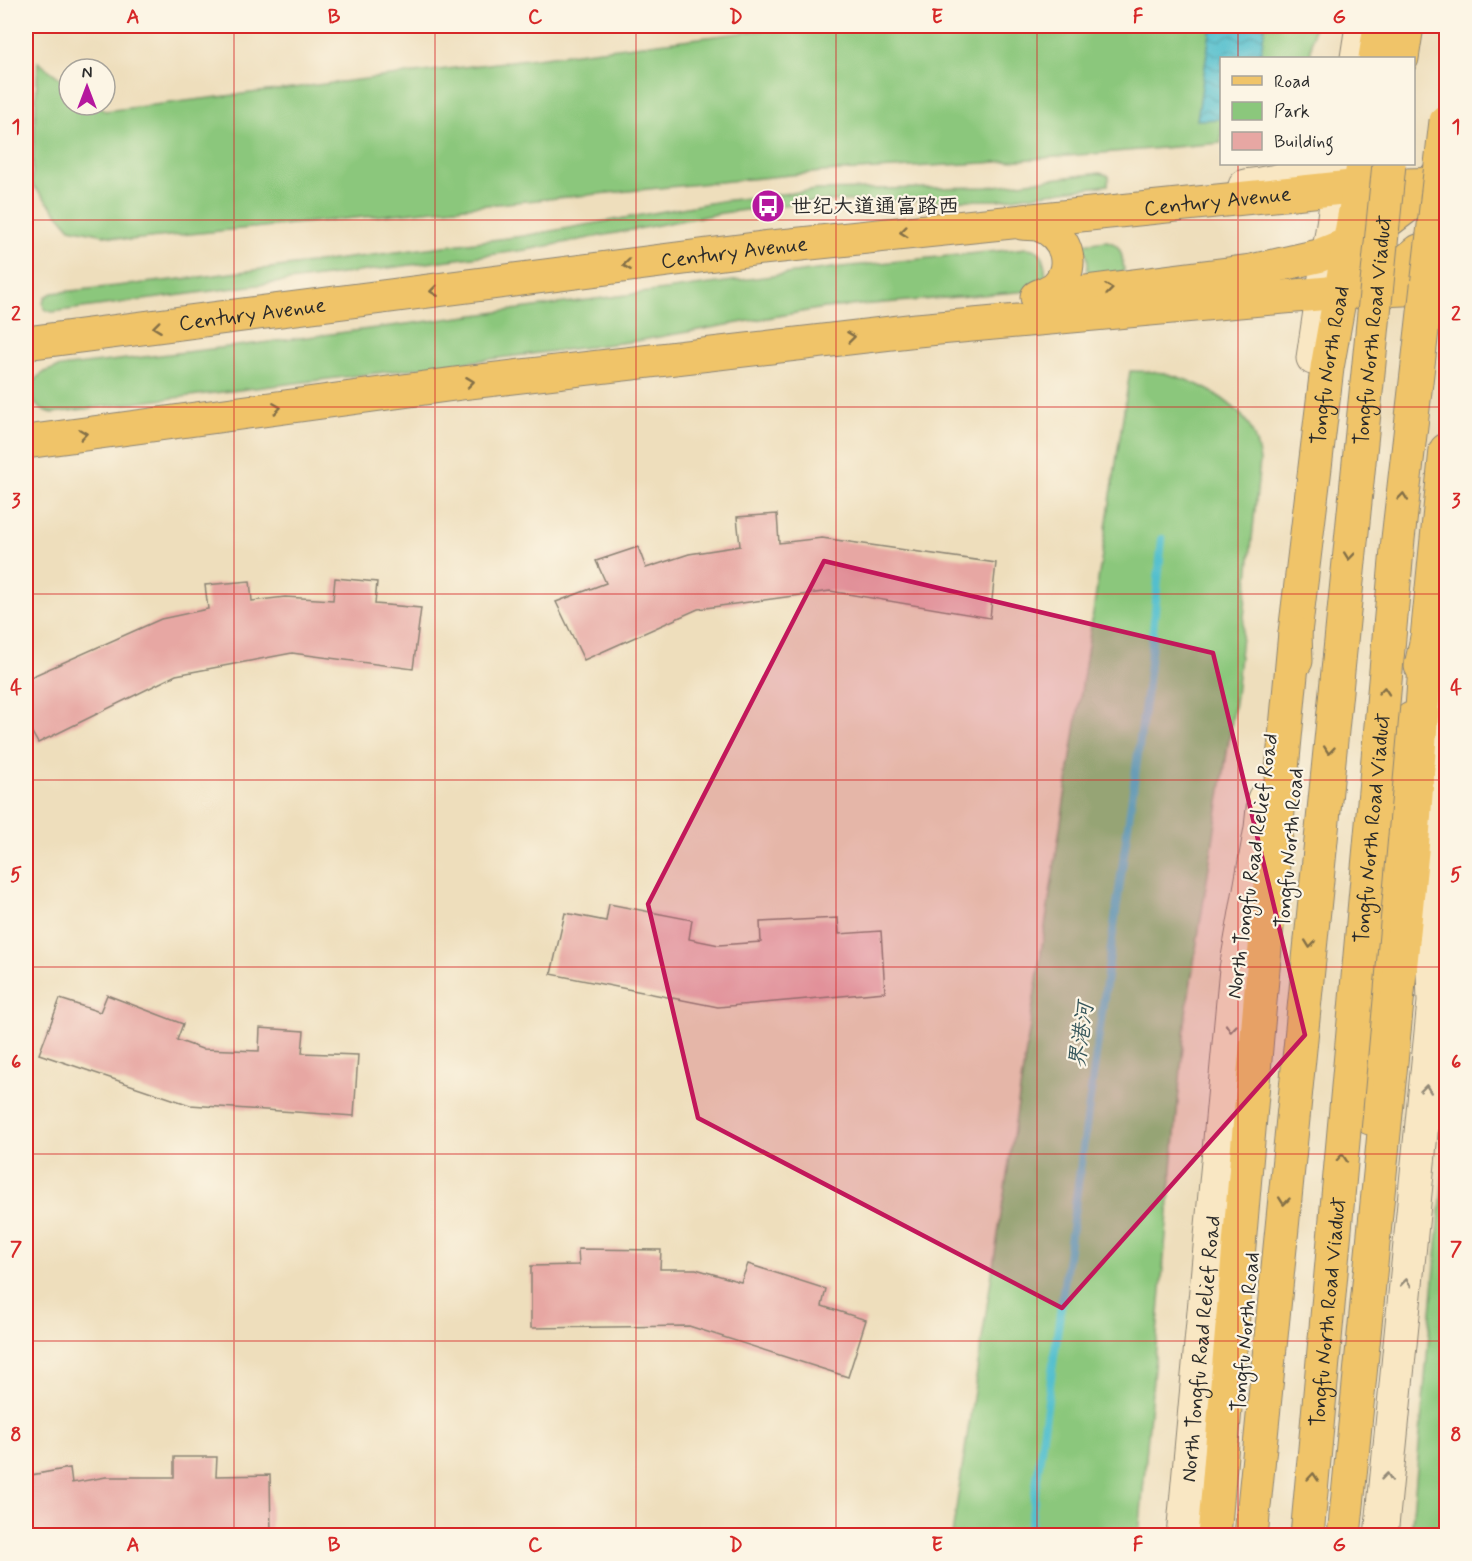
<svg xmlns="http://www.w3.org/2000/svg" width="1472" height="1561" viewBox="0 0 1472 1561" font-family="Mynerve,'LXGW WenKai TC',sans-serif">
	<style>
		.green { fill: #8bc77c; stroke: #5b7954; stroke-width: 1.5 }
		.water { fill: url(#water-waves); stroke: #3f757c; stroke-width: 1.5 }
		.lines { fill: none; stroke-linecap: round; stroke-linejoin: round }
		.stream { stroke: #53bfce; stroke-width: 8 }
		.building { fill: #e7a7a3 }
		.secondary-casing { stroke: #8c8474; stroke-width: 35 }
		.primary-casing { stroke: #8c8474; stroke-width: 35 }
		.highway-casing { stroke: #8c8474; stroke-width: 35 }
		.secondary { stroke: #f9e7c3; stroke-width: 33 }
		.primary { stroke: #f0c469; stroke-width: 33 }
		.highway { stroke: #f0c469; stroke-width: 33 }
		.highway-bridge-casing { stroke: #8c8474; stroke-width: 35; stroke-linecap: butt }
		.highway-bridge { stroke: #f0c469; stroke-width: 33 }
		.oneway { stroke: #847047 }
		.oneway2 { stroke: #928977 }
		.marked { fill: #c2185b; fill-opacity: 0.2; stroke: #c2185b; stroke-width: 4.5; stroke-linejoin: round }
		.grid { fill: none; stroke: #d62828; stroke-width: 1.5; stroke-opacity: 0.55 }
		.labels { text-anchor: middle; stroke-width: 4.5; stroke-linejoin: round; paint-order: stroke }
		.street-label { font-size: 21px; fill: #2b2b2b; stroke: #fcf5e5 }
		.poi-label { font-size: 21px; fill: #2b2b2b; stroke: #fcf5e5; text-anchor: start }
		.water-label { font-size: 22px; font-style: italic; fill: #37575c; stroke: #fcf5e5 }
		.neatline { fill: none; stroke: #d62828; stroke-width: 2 }
		.grid-label { font-size: 20px; text-anchor: middle; font-weight: bold; fill: #d62828 }
	</style>
	<defs>
		<pattern id="water-waves" width="16" height="10" patternUnits="userSpaceOnUse" patternTransform="scale(1.5)"><rect width="16" height="10" fill="#53bfce"/><path d="M0 5q4-4 8 0t8 0" fill="none" stroke="#459ba7"/></pattern>
	</defs>
	<rect width="100%" height="100%" fill="#fcf5e5"/>
	<filter id="ink" filterUnits="userSpaceOnUse"><feTurbulence type="fractalNoise" baseFrequency=".0167" numOctaves="2"/><feDisplacementMap in="SourceGraphic" scale="12" xChannelSelector="R" yChannelSelector="G"/><feConvolveMatrix kernelMatrix="1 2 1 2 8 2 1 2 1" color-interpolation-filters="sRGB"/></filter>
	<filter id="wash" filterUnits="userSpaceOnUse"><feTurbulence type="fractalNoise" baseFrequency=".008" numOctaves="4" result="noise"/><feDisplacementMap in="SourceGraphic" scale="24" xChannelSelector="R" yChannelSelector="G"/><feGaussianBlur stdDeviation="1.35" result="paint"/><feColorMatrix in="noise" values="0 0 0 0 0 0 0 0 0 0 0 0 0 0 0 0 0 1.4 0 .05"/><feComposite in="paint" operator="in"/></filter>
	<g filter="url(#wash)">
		<rect width="100%" height="100%" fill="#eedebc"/>
		<g class="green">
			<polygon points="797,26 1314,26 1310,58 1222,58 1221,143 984,163 822,172 129,240 70,228 32,184 38,62 69,85 69,105 97,105 105,111"/>
			<polygon points="1100,173 1109,176 1108,185 998,200 817,201 722,213 526,250 52,312 44,309 43,303 45,297 52,293 200,277 523,236 721,201 817,190 987,187"/>
			<path d="M1107 241C1123 245 1122 257 1124 271L1083 284C1089 271 1090 257 1082 244Z"/>
			<path d="M1027 248C1046 250 1043 260 1046 275L1029 291 824 308 636 341 52 413C28 408 23 384 45 372 52 368 60 367 68 366L262 343 832 268Z"/>
			<path d="M1130 371C1141 371 1152 371 1163 373 1194 380 1231 398 1249 425 1255 436 1258 448 1260 461L1236 695 1186 1013 1139 1535H952Z"/>
			<polygon points="1446,1145 1446,1535 1411,1535"/>
		</g>
		<polygon class="water" points="1211,26 1265,26 1260,58 1222,58 1221,119 1197,120"/>
		<g class="lines">
			<polyline class="stream" points="1029,1536 1148,682 1162,539"/>
		</g>
		<g id="blocks">
			<g class="building">
				<polygon points="777,514 779,543 822,538 996,563 990,618 830,591 698,609 584,660 556,602 606,583 596,561 638,547 646,568 689,554 740,546 737,517"/>
				<polygon points="335,578 377,582 375,604 421,608 413,669 292,653 176,675 38,743 26,722 26,679 161,619 208,609 205,585 250,581 252,601 285,597 333,600"/>
				<polygon points="609,904 692,920 689,939 719,945 761,942 760,922 838,918 839,934 881,931 885,992 718,1007 551,974 565,913 606,921"/>
				<polygon points="107,995 183,1024 177,1040 202,1049 259,1051 260,1028 304,1031 302,1053 358,1055 354,1116 190,1105 39,1054 60,999 100,1012"/>
				<polygon points="578,1249 661,1250 660,1269 696,1269 741,1282 748,1264 826,1289 822,1306 866,1320 848,1377 689,1326 531,1328 531,1266 579,1265"/>
				<polygon points="174,1457 217,1457 216,1476 270,1475 271,1536 26,1536 26,1476 70,1468 72,1483 106,1477 174,1477"/>
			</g>
		</g>
	</g>
	<g filter="url(#ink)">
		<use href="#blocks" fill-opacity="0" stroke="#8c8474" stroke-width="1.5"/>
		<g class="lines">
			<defs>
				<g id="secondary">
					<polyline points="1357,58 1362,26"/>
					<path d="M1245 186C1274 182 1287 181 1311 164"/>
					<polyline points="1313,358 1342,164"/>
					<path id="s1" d="M1183 1536 1236 969 1261 828 1264 799"/>
					<polyline points="1381,1536 1434,1002 1429,835 1446,639"/>
				</g>
				<g id="primary">
					<polyline points="1375,58 1380,26"/>
					<path d="M1022 223C1027 224 1035 223 1040 225 1065 234 1077 266 1057 286 1052 291 1043 294 1037 297"/>
					<polyline points="1077,293 1251,271 1318,256 1368,236 1423,194 1436,177"/>
					<polyline points="1369,297 1390,274 1419,251 1446,240"/>
					<path id="s2" d="M26 343 762 248 1361 186 1446 184"/>
					<polyline points="26,442 462,383 917,330 1340,292 1446,287"/>
					<path id="s3" d="M1296 661 1295 633 1327 368 1363 166"/>
					<polyline points="1421,666 1427,638 1446,450"/>
					<polyline points="1370,1118 1397,788 1411,719"/>
				</g>
				<g id="highway">
					<polyline points="1402,58 1407,26"/>
					<polyline points="1214,1536 1261,990 1295,633"/>
					<polyline points="1344,1536 1412,851 1427,638"/>
				</g>
			</defs>
			<use href="#secondary" class="secondary-casing"/>
			<use href="#primary" class="primary-casing"/>
			<use href="#highway" class="highway-casing"/>
			<use href="#secondary" class="secondary"/>
			<use href="#primary" class="primary"/>
			<use href="#highway" class="highway"/>
			<defs>
				<g id="highway-bridge">
					<path id="s4" d="M1251 1536 1389 164"/>
					<path id="s5" d="M1307 1536 1398 539 1446 121"/>
				</g>
			</defs>
			<use href="#highway-bridge" class="highway-bridge-casing"/>
			<use href="#highway-bridge" class="highway-bridge"/>
		</g>
		<defs><path id="oneway-chevron" d="M-2-3.5L2.5 0L-2 3.5" fill="none" stroke-width="1.6" stroke-linecap="round" stroke-linejoin="round" transform="scale(1.5)"/></defs>
		<g class="oneway">
			<use href="#oneway-chevron" transform="translate(904 232) rotate(174)"/>
			<use href="#oneway-chevron" transform="translate(627 265) rotate(173)"/>
			<use href="#oneway-chevron" transform="translate(1109 289) rotate(-7)"/>
			<use href="#oneway-chevron" transform="translate(434 291) rotate(173)"/>
			<use href="#oneway-chevron" transform="translate(157 327) rotate(173)"/>
			<use href="#oneway-chevron" transform="translate(851 337) rotate(-7)"/>
			<use href="#oneway-chevron" transform="translate(470 382) rotate(-7)"/>
			<use href="#oneway-chevron" transform="translate(277 408) rotate(-8)"/>
			<use href="#oneway-chevron" transform="translate(83 434) rotate(-8)"/>
			<use href="#oneway-chevron" transform="translate(1403 497) rotate(-84)"/>
			<use href="#oneway-chevron" transform="translate(1349 556) rotate(96)"/>
			<use href="#oneway-chevron" transform="translate(1384 691) rotate(-85)"/>
			<use href="#oneway-chevron" transform="translate(1329 750) rotate(96)"/>
			<use href="#oneway-chevron" transform="translate(1310 944) rotate(96)"/>
			<use href="#oneway-chevron" transform="translate(1342 1158) rotate(-85)"/>
			<use href="#oneway-chevron" transform="translate(1284 1201) rotate(96)"/>
			<use href="#oneway-chevron" transform="translate(1313 1477) rotate(-85)"/>
		</g>
		<g class="oneway2">
			<use href="#oneway-chevron" transform="translate(1231 1028) rotate(95)"/>
			<use href="#oneway-chevron" transform="translate(1426 1089) rotate(-84)"/>
			<use href="#oneway-chevron" transform="translate(1406 1283) rotate(-84)"/>
			<use href="#oneway-chevron" transform="translate(1387 1477) rotate(-84)"/>
		</g>
	</g>
	<path class="marked" d="M824 561 1213 653 1305 1035 1062 1308 698 1118 648 904Z"/>
	<path class="grid" d="M234 26V1536M435 26V1536M636 26V1536M836 26V1536M1037 26V1536M1238 26V58M1238 164V1536M26 220H1446M26 407H1446M26 594H1446M26 780H1446M26 967H1446M26 1154H1446M26 1341H1446"/>
	<defs>
		<symbol id="bus-disc" viewBox="-11 -11 22 22"><circle r="9.5" fill="#b5179e" stroke="#fcf5e5"/><path d="M-5-6H5V4H4V6H2V4H-2V6H-4V4H-5ZM-3.5-4V0h7V-4ZM-3.5 1.2v1.5H-2V1.2ZM2 1.2v1.5H3.5V1.2Z" fill="#fff"/></symbol>
	</defs>
	<g fill-rule="evenodd">
		<use href="#bus-disc" x="749" y="187" width="38" height="38"/>
	</g>
	<g class="labels">
		<g class="street-label">
			<text dy="7" stroke="none"><textPath href="#s2" startOffset="1200">Century Avenue</textPath></text>
			<text dy="7" stroke="none"><textPath href="#s2" startOffset="714">Century Avenue</textPath></text>
			<text dy="7" stroke="none"><textPath href="#s2" startOffset="228">Century Avenue</textPath></text>
			<text dy="7" stroke="none"><textPath href="#s4" startOffset="1212">Tongfu North Road Viaduct</textPath></text>
			<text dy="7" stroke="none"><textPath href="#s3" startOffset="298">Tongfu North Road</textPath></text>
			<text dy="7" stroke="none"><textPath href="#s5" startOffset="711">Tongfu North Road Viaduct</textPath></text>
			<text transform="translate(1289 848) rotate(-85)" y="7">Tongfu North Road</text>
			<text transform="translate(1252 866) rotate(-82)" y="7">North Tongfu Road Relief Road</text>
			<text dy="7" stroke="none"><textPath href="#s5" startOffset="225">Tongfu North Road Viaduct</textPath></text>
			<text transform="translate(1245 1332) rotate(-85)" y="7">Tongfu North Road</text>
			<text dy="7" stroke="none"><textPath href="#s1" startOffset="188">North Tongfu Road Relief Road</textPath></text>
		</g>
		<g class="poi-label">
			<text x="791" y="213">世纪大道通富路西</text>
		</g>
		<g class="water-label">
			<text transform="translate(1080 1035) rotate(-82)" y="8">界港河</text>
		</g>
	</g>
	<rect width="1472" height="1561" fill="none" stroke="#fcf5e5" stroke-width="66"/>
	<rect x="1220" y="57" width="195" height="108" fill="#fcf5e5" stroke="#a8a49b" stroke-width="1.5"/>
	<rect x="1232" y="76" width="30" height="9" fill="#f0c469" stroke="#a8a49b" stroke-width="1.5"/>
	<text x="1274" y="87" font-size="18" fill="#2b2b2b">Road</text>
	<rect x="1232" y="102" width="30" height="18" fill="#8bc77c" stroke="#a8a49b" stroke-width="1.5"/>
	<text x="1274" y="117" font-size="18" fill="#2b2b2b">Park</text>
	<rect x="1232" y="132" width="30" height="18" fill="#e7a7a3" stroke="#a8a49b" stroke-width="1.5"/>
	<text x="1274" y="147" font-size="18" fill="#2b2b2b">Building</text>
	<g transform="translate(87 87)"><circle r="28" fill="#fcf5e5" stroke="#a8a49b" stroke-width="1.5"/>
	<path d="M0-4.5L10 22L0 15L-10 22Z" fill="#b5179e"/>
	<text y="-9" font-size="16" font-weight="bold" text-anchor="middle" fill="#2b2b2b">N</text>
	</g>
	<rect x="33" y="33" width="1406" height="1495" class="neatline"/>
	<g class="grid-label">
		<text x="133" y="23">A</text>
		<text x="334" y="23">B</text>
		<text x="535" y="23">C</text>
		<text x="736" y="23">D</text>
		<text x="937" y="23">E</text>
		<text x="1138" y="23">F</text>
		<text x="1339" y="23">G</text>
		<text x="16" y="133">1</text>
		<text x="1456" y="133">1</text>
		<text x="16" y="320">2</text>
		<text x="1456" y="320">2</text>
		<text x="16" y="507">3</text>
		<text x="1456" y="507">3</text>
		<text x="16" y="694">4</text>
		<text x="1456" y="694">4</text>
		<text x="16" y="881">5</text>
		<text x="1456" y="881">5</text>
		<text x="16" y="1068">6</text>
		<text x="1456" y="1068">6</text>
		<text x="16" y="1255">7</text>
		<text x="1456" y="1255">7</text>
		<text x="16" y="1441">8</text>
		<text x="1456" y="1441">8</text>
		<text x="133" y="1551">A</text>
		<text x="334" y="1551">B</text>
		<text x="535" y="1551">C</text>
		<text x="736" y="1551">D</text>
		<text x="937" y="1551">E</text>
		<text x="1138" y="1551">F</text>
		<text x="1339" y="1551">G</text>
	</g>
</svg>
